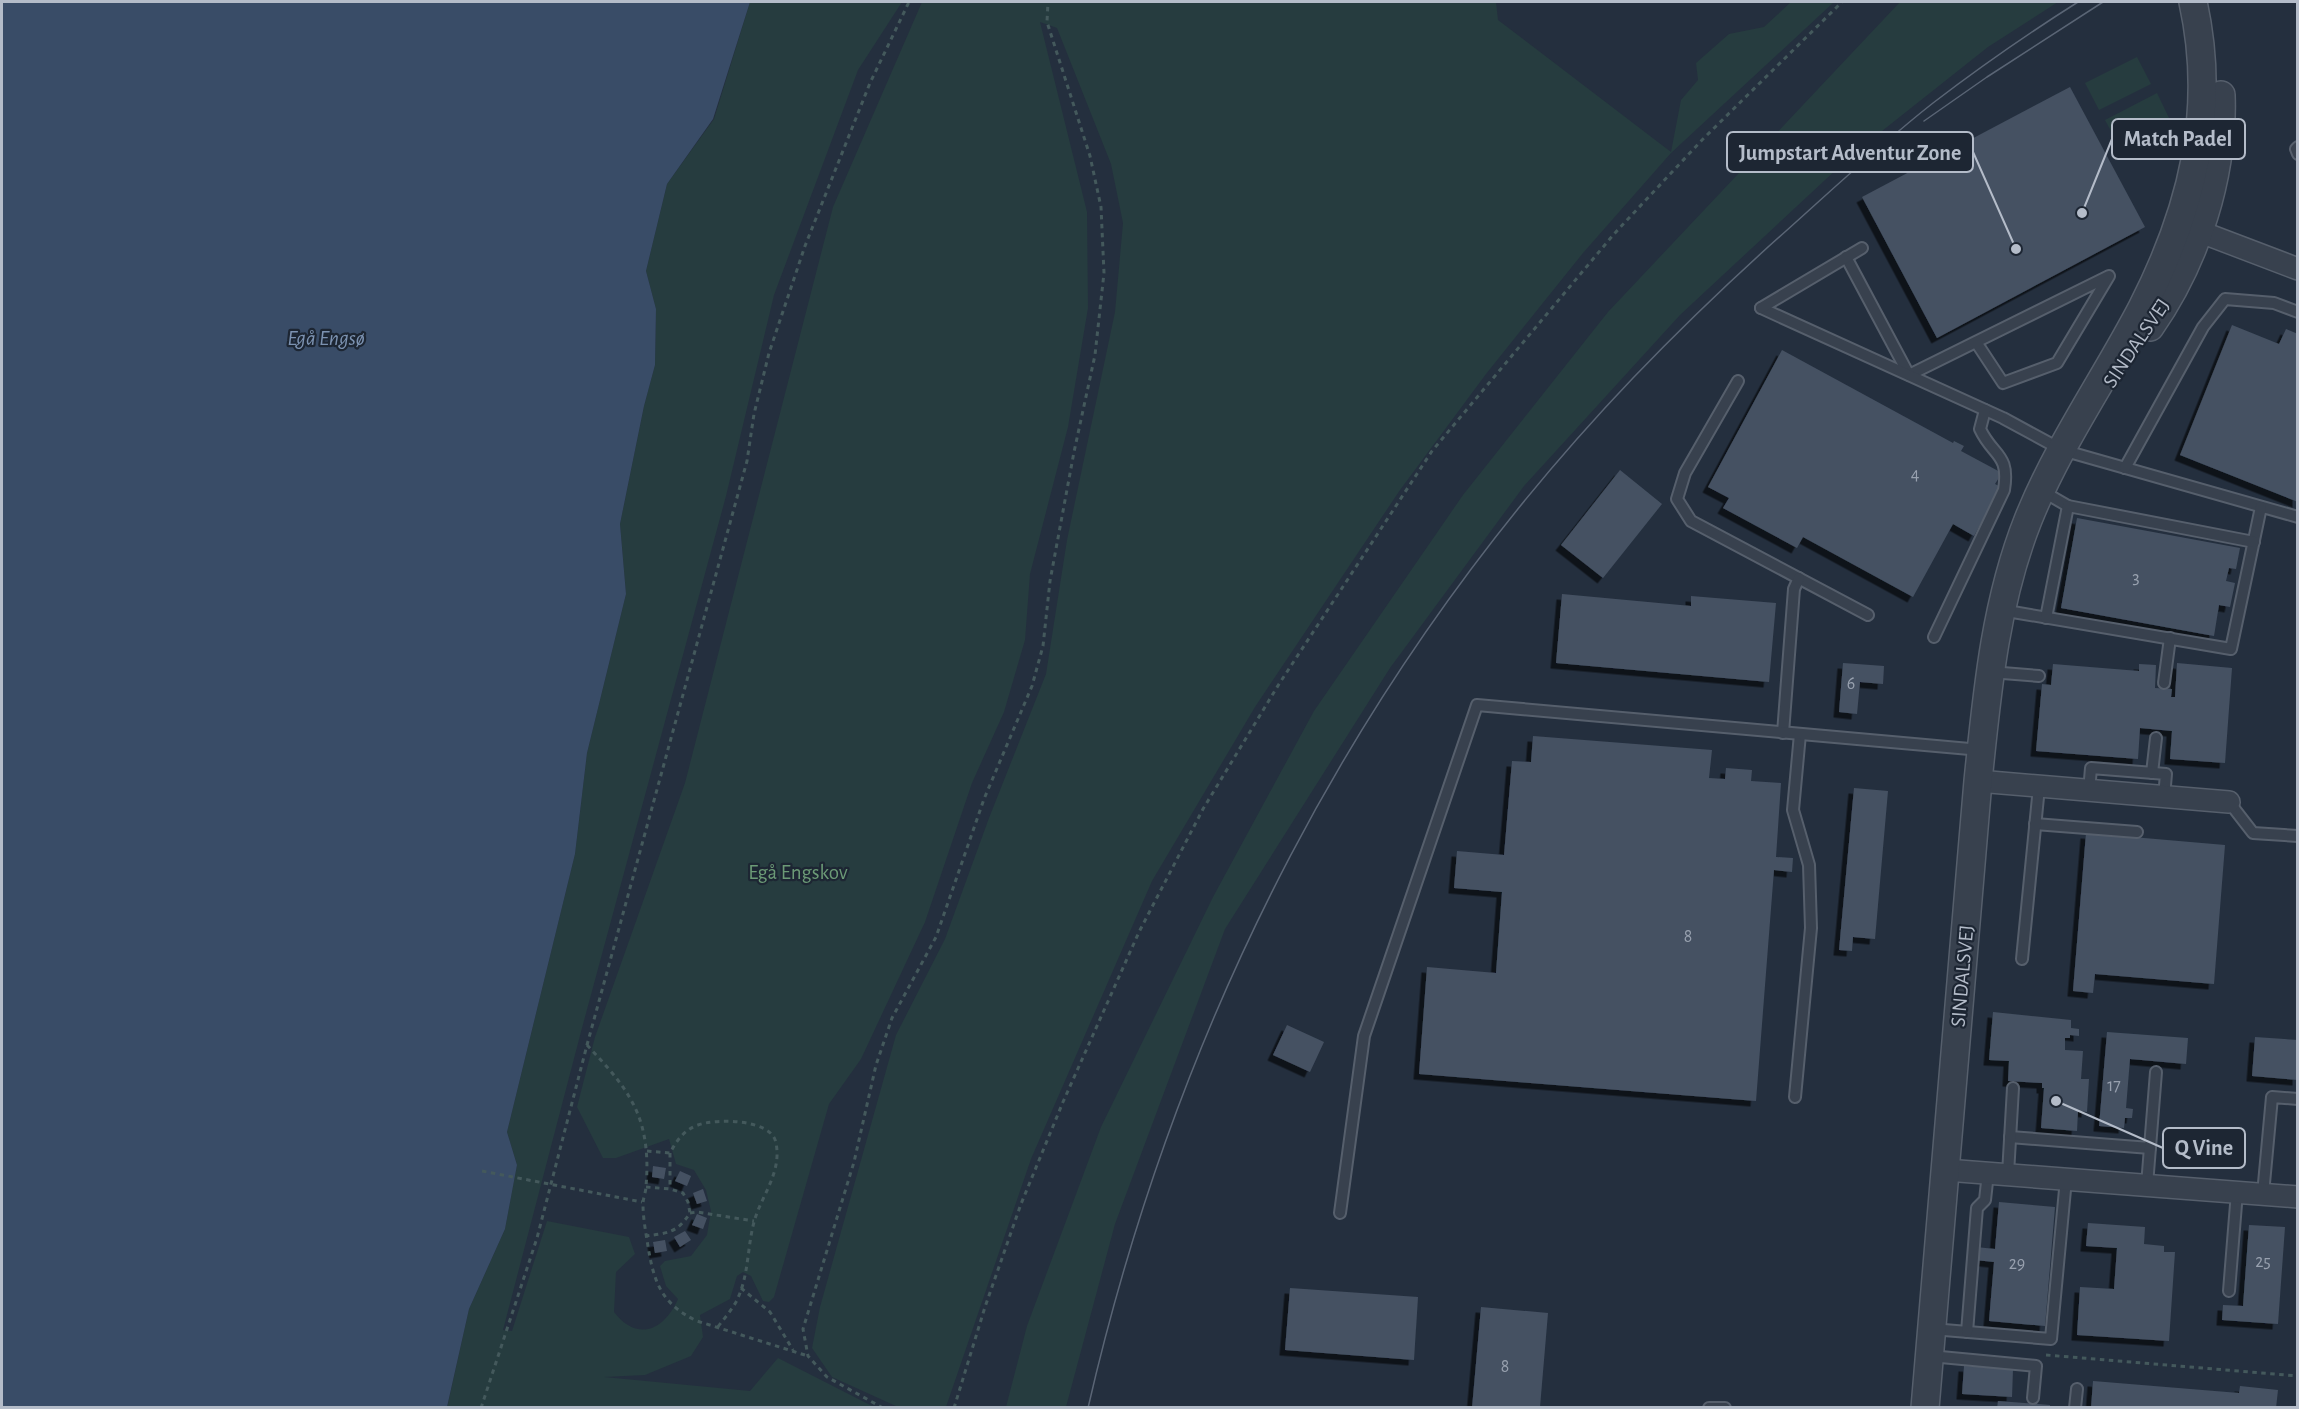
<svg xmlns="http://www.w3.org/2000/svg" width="2299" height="1409" viewBox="0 0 2299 1409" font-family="'Alegreya Sans',sans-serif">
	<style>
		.green { fill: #263c3f }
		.water { fill: #394c67 }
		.building { fill: #455162; filter: url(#shadow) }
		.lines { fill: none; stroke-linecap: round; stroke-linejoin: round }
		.service-casing { stroke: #565f6c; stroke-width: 14 }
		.minor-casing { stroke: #565f6c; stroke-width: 24 }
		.tertiary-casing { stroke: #565f6c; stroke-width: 30 }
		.path { stroke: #44595c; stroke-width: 3; stroke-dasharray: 4.5 4.5; stroke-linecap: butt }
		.service { stroke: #38414e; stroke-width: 10 }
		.minor { stroke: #38414e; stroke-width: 21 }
		.tertiary { stroke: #38414e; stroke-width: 27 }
		.tram { stroke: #5a6575; stroke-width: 1.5 }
		.labels { text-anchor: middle; stroke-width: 4.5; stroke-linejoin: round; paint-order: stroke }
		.number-label { font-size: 18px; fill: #98a1af }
		.street-label { font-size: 21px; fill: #b4bcc9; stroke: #1d2633 }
		.park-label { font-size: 21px; fill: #6b9a76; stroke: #1d2633 }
		.water-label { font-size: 22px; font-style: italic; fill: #7c92b1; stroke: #1d2633 }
		.leader { fill: none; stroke: #b4bcc9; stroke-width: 2 }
		.callout-dot { fill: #b4bcc9; stroke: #1d2633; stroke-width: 2 }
		.callout { fill: #1d2633; stroke: #b4bcc9; stroke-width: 2 }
		.callout-label { font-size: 22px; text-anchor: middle; font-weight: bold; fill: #b4bcc9 }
	</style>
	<defs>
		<filter id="shadow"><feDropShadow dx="-5.5" dy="5.5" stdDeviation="0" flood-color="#0009"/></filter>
	</defs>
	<rect width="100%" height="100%" fill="#242f3e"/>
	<g class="green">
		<path d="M750 2H902L858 70 774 295 726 496 582 1028 503 1330 512 1331 547 1221 629 1237 635 1254 616 1272 614 1312C637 1342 664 1331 678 1299L666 1286 660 1266 665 1261 691 1256 707 1235 711 1211 706 1190 694 1170 676 1164 669 1139 616 1158H603L577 1107 595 1037 685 783 833 207 922 2H1496L1498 20 1671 152 1681 100 1698 80 1696 63 1729 34 1764 27 1791 2H1834L1671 153 1583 253 1486 374 1400 490 1255 707 1152 881 1031 1159 946 1407H898L832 1377 812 1348 820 1307 896 1035 945 939 989 818 1046 674 1067 540 1115 312 1123 223 1111 164 1057 28 1040 22 1087 212 1088 308 1068 427 1030 574 1025 640 1004 712 972 783 925 922 861 1059 829 1104 774 1297 769 1302 763 1301 751 1276 743 1272 737 1276 730 1299 700 1315 703 1337 691 1356 645 1375 604 1377 750 1391 778 1358 874 1407 447 1408 469 1309 505 1229 517 1165 507 1132 575 854 587 753 626 594 620 524 644 406 655 365 656 309 646 271 667 184 714 119Z"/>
		<polygon points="1900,2 2058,2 1988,47 1853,154 1680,315 1524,486 1390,668 1225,929 1115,1224 1066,1407 1006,1407 1027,1326 1101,1127 1213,897 1314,711 1463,495 1608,312"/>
		<polygon points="2137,57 2151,84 2099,110 2085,83"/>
		<polygon points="2157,93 2170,120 2119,146 2105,120"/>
	</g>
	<polygon class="water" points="2,2 750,2 713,119 667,184 646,271 656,309 655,365 644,406 620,524 626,594 587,753 575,854 507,1132 517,1165 505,1229 469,1309 447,1407 2,1407"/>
	<g class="building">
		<polygon points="2070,87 2145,227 1937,338 1862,197"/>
		<polygon points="2232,325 2279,344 2286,329 2298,334 2298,502 2180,455"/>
		<polygon points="1782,350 1953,443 1954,441 1964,446 1961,451 2002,473 1995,484 2001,487 1974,536 1953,524 1913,597 1803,537 1797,548 1723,508 1729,498 1708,487"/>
		<polygon points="1620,470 1662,504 1603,578 1561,545"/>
		<polygon points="2077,518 2240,548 2236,569 2229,568 2226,581 2235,583 2230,607 2219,605 2214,636 2061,608"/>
		<polygon points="1562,594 1691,606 1691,596 1776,603 1769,682 1556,663"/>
		<polygon points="1843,663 1884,666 1883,684 1860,682 1857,714 1839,712"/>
		<polygon points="2177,663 2232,668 2225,763 2170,759 2172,731 2140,728 2138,759 2036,751 2042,684 2051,685 2053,664 2139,671 2139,664 2156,665 2155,688 2172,689 2171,697 2175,697"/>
		<polygon points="1533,736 1712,750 1709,778 1725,779 1726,768 1752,770 1751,781 1781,783 1776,857 1793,858 1792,872 1774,870 1756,1101 1419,1074 1427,967 1496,973 1502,892 1454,888 1457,851 1504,855 1512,761 1531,762"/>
		<polygon points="1854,788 1888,791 1875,939 1853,937 1852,951 1839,950"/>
		<polygon points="2086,833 2225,845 2214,984 2095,974 2093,993 2073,991"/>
		<polygon points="1993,1012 2071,1020 2071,1028 2079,1029 2079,1036 2070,1035 2070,1038 2065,1038 2065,1050 2083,1051 2081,1079 2089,1079 2087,1112 2078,1111 2077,1131 2041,1128 2044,1088 2042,1088 2042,1083 2008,1081 2009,1061 1989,1060"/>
		<polygon points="1287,1025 1324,1042 1310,1072 1273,1055"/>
		<polygon points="2107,1032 2188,1038 2186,1064 2130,1059 2126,1108 2133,1109 2132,1118 2125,1118 2124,1128 2099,1126"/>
		<polygon points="2255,1037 2298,1040 2298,1080 2252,1076"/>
		<polygon points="653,1166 666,1168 664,1179 652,1177"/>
		<polygon points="680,1171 691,1176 687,1186 675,1181"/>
		<polygon points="703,1189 707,1201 697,1204 693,1193"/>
		<polygon points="1999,1202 2055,1207 2045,1326 1989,1321 1994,1262 1975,1260 1976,1247 1995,1249"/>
		<polygon points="697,1214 707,1218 703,1229 692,1225"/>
		<polygon points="2088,1223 2145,1227 2144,1244 2164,1246 2164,1252 2175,1252 2169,1341 2077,1335 2080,1287 2114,1289 2117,1248 2086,1246"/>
		<polygon points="2249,1225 2285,1227 2278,1324 2222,1320 2223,1305 2243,1306"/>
		<polygon points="685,1231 691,1240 680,1247 674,1237"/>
		<polygon points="665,1240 667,1251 655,1253 653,1242"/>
		<polygon points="1290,1288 1418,1297 1414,1360 1285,1350"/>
		<polygon points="1481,1307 1548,1313 1540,1407 1472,1408"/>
		<polygon points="1964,1366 2013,1369 2012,1397 1962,1394"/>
		<polygon points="2093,1381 2239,1393 2240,1386 2278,1390 2276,1408 2091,1408"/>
		<polygon points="1998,1401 2050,1405 2050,1408 1997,1408"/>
	</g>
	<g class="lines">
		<defs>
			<g id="service">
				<polyline points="2298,147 2296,149 2298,154"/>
				<polyline points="1846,257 1909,375 2109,276 2057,363 2003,383 1976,342"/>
				<polyline points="1761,308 2003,418 2062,450 2298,517"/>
				<polyline points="1761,308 1862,248"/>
				<polyline points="1738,381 1685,473 1677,499 1691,521 1868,615"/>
				<polyline points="2125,468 2203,327 2225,299 2274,303 2298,312"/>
				<polyline points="2042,491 2068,506"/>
				<polyline points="2001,610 2231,649 2261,507"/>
				<polyline points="2046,618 2068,506 2254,542"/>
				<path d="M1934 637 2004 490C2010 453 1993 457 1980 429L1985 410"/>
				<polyline points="1990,672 2039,676"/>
				<polyline points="2164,683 2170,638"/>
				<polyline points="1783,733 1794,589 1799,578"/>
				<polyline points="2152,773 2156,738"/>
				<polyline points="2089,791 2091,768 2166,774 2164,797"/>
				<polyline points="2229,802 2253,833 2298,836"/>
				<polyline points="2035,824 2137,832"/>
				<polyline points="2022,959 2039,787"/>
				<polyline points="1795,1097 1811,928 1809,865 1793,810 1800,734"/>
				<polyline points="2010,1137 2150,1148"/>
				<polyline points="2008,1174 2013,1088"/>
				<polyline points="2147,1185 2156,1072"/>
				<polyline points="2263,1194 2272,1097 2298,1099"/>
				<polyline points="1340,1213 1364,1036 1477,705 1981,750"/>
				<polyline points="2229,1291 2237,1192"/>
				<polyline points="1932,1329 2051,1339 2066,1179"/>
				<polyline points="1967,1332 1977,1208 1985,1200 1988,1173"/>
				<polyline points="1930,1356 2036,1366 2033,1398"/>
				<polyline points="1709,1408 1725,1408"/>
				<polyline points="2075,1408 2077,1389"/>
			</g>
			<g id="minor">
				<polyline points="2185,226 2298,269"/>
				<polyline points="1978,781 2229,802"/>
				<polyline points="1946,1170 2298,1197"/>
			</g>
			<g id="tertiary">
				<path d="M2150 327C2196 261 2224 175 2221 95"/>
				<path d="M1925 1408 1978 781C1987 693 1995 603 2028 520 2058 445 2105 379 2142 308 2192 210 2217 111 2193 2"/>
			</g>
		</defs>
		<use href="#service" class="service-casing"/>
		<use href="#minor" class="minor-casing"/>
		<use href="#tertiary" class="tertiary-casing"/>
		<g class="path">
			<path d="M587 1045C609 1069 631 1091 641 1123 647 1143 648 1165 646 1186 646 1192 643 1198 643 1204 643 1216 645 1228 647 1240 653 1279 659 1303 697 1321L808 1356"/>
			<path d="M647 1151 670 1153C677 1140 684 1130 698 1125 717 1118 772 1119 776 1143 782 1173 761 1196 754 1222 747 1248 749 1277 736 1302 731 1311 723 1320 717 1328"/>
			<polyline points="670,1153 670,1189"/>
			<polyline points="482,1171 642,1202"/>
			<path d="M646 1187 670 1189 683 1193 688 1202 690 1213C677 1233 668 1233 646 1236"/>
			<polyline points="690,1213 697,1212 754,1221"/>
			<polyline points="741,1288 770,1312 793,1350"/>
			<polyline points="2046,1355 2298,1376"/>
			<polyline points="481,1408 537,1238 587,1045 747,461 754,414 769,353 805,246 870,83 909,2"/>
			<polyline points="883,1408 827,1377 808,1356 803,1329 854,1162 876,1065 892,1018 936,937 984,799 1032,686 1043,646 1050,581 1074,452 1095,355 1104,273 1101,207 1090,156 1047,22 1048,2"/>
			<polyline points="954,1408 985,1307 1021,1204 1063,1102 1139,932 1203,809 1279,684 1432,451 1614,234 1702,140 1842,2"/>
		</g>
		<use href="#service" class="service"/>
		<use href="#minor" class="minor"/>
		<use href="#tertiary" class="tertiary"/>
		<g class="tram">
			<polyline points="1924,121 1987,77 2103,2"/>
			<path d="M1088 1408C1177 1020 1357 667 1633 378 1682 327 1733 278 1786 231 1834 188 1882 143 1933 103 1980 67 2029 33 2078 2"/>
		</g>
	</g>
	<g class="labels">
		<g class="number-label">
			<text x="1915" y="480">4</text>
			<text x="2136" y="583">3</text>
			<text x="1851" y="689">6</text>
			<text x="1688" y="942">8</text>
			<text x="2114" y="1091">17</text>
			<text x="2263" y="1267">25</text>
			<text x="2017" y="1269">29</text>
			<text x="1505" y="1372">8</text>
		</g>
		<g class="street-label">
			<text transform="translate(2136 343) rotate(-56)" y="7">SINDALSVEJ</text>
			<text transform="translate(1962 976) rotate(-85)" y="7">SINDALSVEJ</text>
		</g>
		<g class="park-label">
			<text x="798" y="879">Egå Engskov</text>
		</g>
		<g class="water-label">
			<text x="326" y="345">Egå Engsø</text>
		</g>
	</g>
	<path class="leader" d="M2082 213L2112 139M2016 249L1973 152M2056 1101L2163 1148"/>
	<g class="callout-dot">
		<circle cx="2082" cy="213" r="6"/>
		<circle cx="2016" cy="249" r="6"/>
		<circle cx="2056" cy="1101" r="6"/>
	</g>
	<g class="callout">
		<rect x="2112" y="119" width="133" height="40" rx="6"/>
		<rect x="1727" y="132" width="246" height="40" rx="6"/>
		<rect x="2163" y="1128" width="82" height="40" rx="6"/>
	</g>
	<g class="callout-label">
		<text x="2178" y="146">Match Padel</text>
		<text x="1850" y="160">Jumpstart Adventur Zone</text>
		<text x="2204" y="1155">Q Vine</text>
	</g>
	<rect width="2299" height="1409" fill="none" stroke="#b4bcc9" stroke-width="6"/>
</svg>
